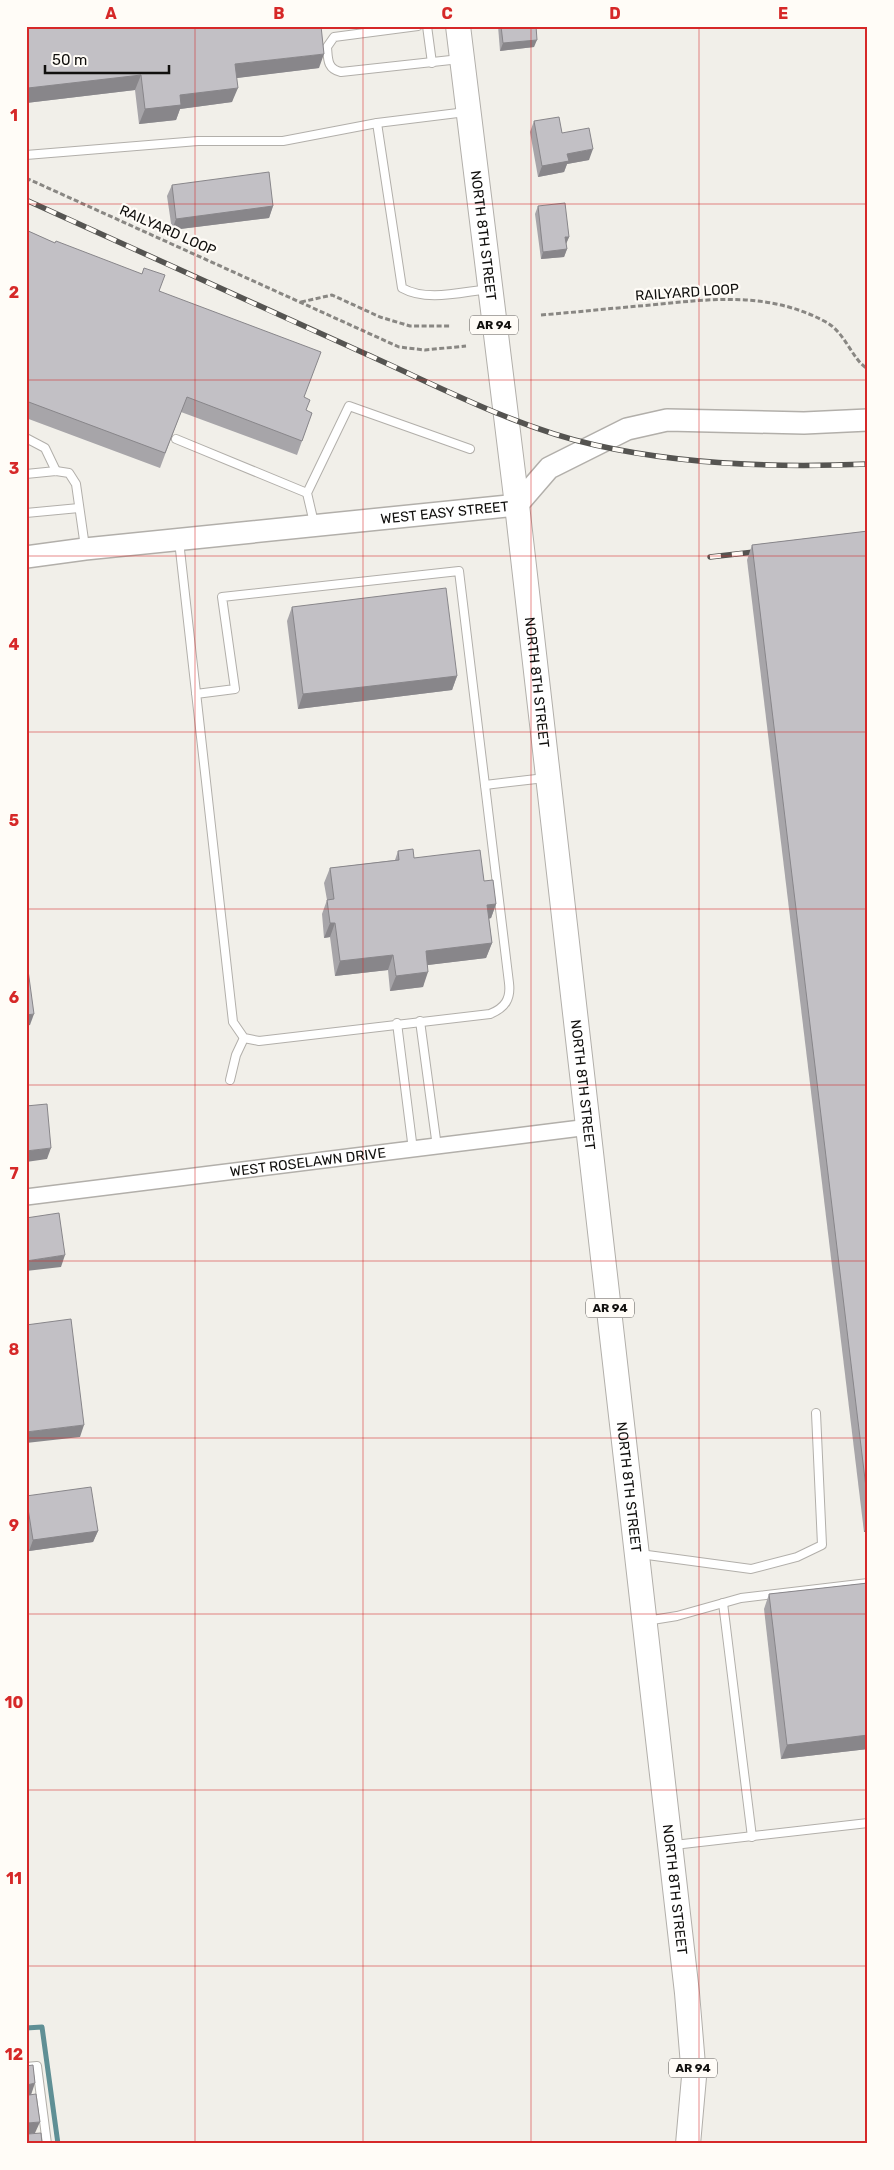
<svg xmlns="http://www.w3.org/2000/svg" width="894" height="2170" viewBox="0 0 894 2170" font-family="Rubik,sans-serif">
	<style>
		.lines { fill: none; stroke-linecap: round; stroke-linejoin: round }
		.stream { stroke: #5f8f95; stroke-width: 5 }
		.lane-casing { stroke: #b2afaa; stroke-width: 10 }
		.street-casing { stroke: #b2afaa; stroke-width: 18 }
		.secondary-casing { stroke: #b2afaa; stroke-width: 24 }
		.primary-casing { stroke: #b2afaa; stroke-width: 26 }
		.path { stroke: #898783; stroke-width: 3; stroke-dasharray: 5 2.5; stroke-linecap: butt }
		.lane { stroke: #fff; stroke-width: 8 }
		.street { stroke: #fff; stroke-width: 15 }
		.secondary { stroke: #fff; stroke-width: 21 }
		.primary { stroke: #fff; stroke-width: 24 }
		.rail-casing { stroke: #555451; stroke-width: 5.5 }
		.rail { stroke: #fffcf7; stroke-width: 4; stroke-dasharray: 11; stroke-linecap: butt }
		.wall { fill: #a7a5a9 }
		.shaded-wall { fill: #88868a }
		.building { fill: #c2c0c5; stroke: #88868a }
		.grid { fill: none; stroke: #d62828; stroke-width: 1; stroke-opacity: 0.55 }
		.labels { text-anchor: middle; stroke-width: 4.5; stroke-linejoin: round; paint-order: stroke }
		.shield { fill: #fffcf7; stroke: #585754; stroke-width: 1 }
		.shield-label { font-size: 12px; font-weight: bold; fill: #11100e }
		.street-label { font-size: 14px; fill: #11100e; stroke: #fffcf7 }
		.neatline { fill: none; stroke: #d62828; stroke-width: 2 }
		.grid-label { font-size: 16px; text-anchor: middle; font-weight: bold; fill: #d62828 }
	</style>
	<rect width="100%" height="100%" fill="#f1efe9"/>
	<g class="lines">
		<polyline class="stream" points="26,2028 42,2027 58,2144"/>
		<defs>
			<g id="lane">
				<path d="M418 26 334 37 327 47C328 59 327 69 341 72L460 59"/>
				<polyline points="427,26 432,63"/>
				<path d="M377 123 402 288C427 302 461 292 489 289"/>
				<polyline points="26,155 198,141 283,141 377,123 466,112"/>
				<polyline points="26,438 45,448 56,471"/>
				<polyline points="176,439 307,493"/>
				<polyline points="26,474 56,471 69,473 76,484 85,547"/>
				<polyline points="26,513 79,508"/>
				<polyline points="314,523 307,493 349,406 470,449"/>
				<path d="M179 541 233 1022 244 1038 259 1041 490 1014C505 1008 511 999 509 983L459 571 222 597 235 689 196 694"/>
				<polyline points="485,785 545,778"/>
				<polyline points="420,1021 437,1147"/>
				<polyline points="397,1023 413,1150"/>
				<polyline points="230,1080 236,1055 244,1038"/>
				<polyline points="640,1554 751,1569 797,1557 822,1545 816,1413"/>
				<polyline points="723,1603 752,1837"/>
				<polyline points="646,1621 677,1616 741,1598 868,1583"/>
				<polyline points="674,1845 868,1823"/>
				<polyline points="26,2067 37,2066 47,2144"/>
			</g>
			<g id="street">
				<path id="s1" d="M26 1197 589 1127"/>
			</g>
			<g id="secondary">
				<path id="s2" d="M26 557 85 549 517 505 549 468 627 429 667 420 804 423 868 420"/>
			</g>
			<g id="primary">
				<path id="s3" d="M458 26 517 505 687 1993 694 2077 688 2144"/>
			</g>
		</defs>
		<use href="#lane" class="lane-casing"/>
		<use href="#street" class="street-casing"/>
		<use href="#secondary" class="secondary-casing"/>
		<use href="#primary" class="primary-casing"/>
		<g class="path">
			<polyline points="26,178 399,347 425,350 466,346"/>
			<polyline points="301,302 332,295 380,317 410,326 451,326"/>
			<path d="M541 315C578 312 614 308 651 305 712 299 768 291 826 322 846 333 852 360 868 369"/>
		</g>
		<use href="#lane" class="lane"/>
		<use href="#street" class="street"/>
		<use href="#secondary" class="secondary"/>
		<use href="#primary" class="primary"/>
		<defs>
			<g id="rail">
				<path d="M26 200C139 251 252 303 366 354 440 387 515 427 595 445 684 465 777 468 868 464"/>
				<polyline points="710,557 763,551"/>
			</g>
		</defs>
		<use href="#rail" class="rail-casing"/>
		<use href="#rail" class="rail"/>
	</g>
	<g class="wall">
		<polygon points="26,26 319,68 236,78 232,102 180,109 176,120 139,124 135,90 26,103"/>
		<polygon points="498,26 536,26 534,47 500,51"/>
		<polygon points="534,121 562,133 589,160 567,164 564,172 538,177 530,132"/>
		<polygon points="172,185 273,206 269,218 172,230 167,196"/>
		<polygon points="538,206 569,237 566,244 567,249 564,257 541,259 535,214"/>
		<polygon points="26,230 160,291 304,397 306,411 312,413 297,455 181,412 160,468 26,418"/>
		<polygon points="868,531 868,1532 864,1532 747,560 752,545"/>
		<polygon points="292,607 457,676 452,690 298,709 287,621"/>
		<polygon points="398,851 414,858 484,881 496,904 491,918 489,919 492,943 486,958 427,965 423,987 390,991 388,970 335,976 330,937 324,938 322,914 327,900 324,883 330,868 395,860"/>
		<polygon points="26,1496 98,1531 93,1542 29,1551 26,1535"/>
		<polygon points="868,1583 868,1749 781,1759 764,1609 769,1594"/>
	</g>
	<g class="shaded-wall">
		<polygon points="537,40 534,47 500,51 503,43"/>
		<polygon points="324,54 319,68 229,79 235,64"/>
		<polygon points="141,75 135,90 26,103 26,94 28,88"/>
		<polygon points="238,88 232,102 180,109 176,120 139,124 145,109 180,95"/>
		<polygon points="593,149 589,160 567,164 564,172 538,177 542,166 567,154"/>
		<polygon points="273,206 269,218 172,230 176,219"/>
		<polygon points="565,237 569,237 566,244"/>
		<polygon points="567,249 564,257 541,259 543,252"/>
		<polygon points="457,676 452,690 298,709 303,694"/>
		<polygon points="496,904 491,918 482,919 487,905"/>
		<polygon points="330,923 335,923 330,937 324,938"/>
		<polygon points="492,943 486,958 420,966 426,951"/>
		<polygon points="393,955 388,970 335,976 340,961"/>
		<polygon points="428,972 423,987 390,991 396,976"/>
		<polygon points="34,1014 30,1025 26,1026 26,1015"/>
		<polygon points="51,1148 47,1159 26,1162 26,1151"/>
		<polygon points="65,1255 61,1267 26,1271 26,1261"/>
		<polygon points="84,1425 80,1437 26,1443 26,1432"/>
		<polygon points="868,1522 868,1532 864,1532"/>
		<polygon points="98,1531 93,1542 29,1551 33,1540"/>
		<polygon points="868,1735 868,1749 781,1759 787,1745"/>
		<polygon points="35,2083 31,2095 26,2096 26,2087 27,2085"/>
		<polygon points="40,2122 35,2133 26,2135 26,2126 27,2123"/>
	</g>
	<g class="building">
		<polygon points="26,26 321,26 324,54 235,64 238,88 180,95 181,105 145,109 141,75 28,88 26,70"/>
		<polygon points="501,26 536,26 537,40 503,43"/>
		<polygon points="559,117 562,133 589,128 593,149 567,154 569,161 542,166 534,121"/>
		<polygon points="269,172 273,206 176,219 172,185"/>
		<polygon points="565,203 569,237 565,237 567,249 543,252 538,206"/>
		<polygon points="26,230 55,243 56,241 142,274 144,268 165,275 159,291 321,352 304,397 310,400 306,410 312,413 302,441 187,397 165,453 26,401"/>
		<polygon points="868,531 868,1504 752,545"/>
		<polygon points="446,588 457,676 303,694 292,607"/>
		<polygon points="413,849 414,858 480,850 484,881 493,880 496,904 487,905 492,943 426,951 428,972 396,976 393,955 340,961 335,923 330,923 327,900 334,899 330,868 399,860 398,851"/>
		<polygon points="26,970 28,970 34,1014 26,1015"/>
		<polygon points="47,1104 51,1148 26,1151 26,1106"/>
		<polygon points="59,1213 65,1255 26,1261 26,1218"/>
		<polygon points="71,1319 84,1425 26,1432 26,1325"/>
		<polygon points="91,1487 98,1531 33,1540 26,1496"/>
		<polygon points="868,1583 868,1735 787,1745 769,1594"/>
		<polygon points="33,2065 35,2083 27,2085 26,2087 26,2066"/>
		<polygon points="26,2092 29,2095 36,2094 40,2122 27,2123 26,2126"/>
		<polygon points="26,2131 28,2134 41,2133 42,2144 26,2144"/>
	</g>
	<path class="grid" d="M195 26V2144M363 26V2144M531 26V2144M699 26V2144M26 204H868M26 380H868M26 556H868M26 732H868M26 909H868M26 1085H868M26 1261H868M26 1438H868M26 1614H868M26 1790H868M26 1966H868"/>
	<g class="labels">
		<g class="shield">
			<rect x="470" y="315.5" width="48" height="19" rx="4"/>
			<rect x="586" y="1298.5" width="48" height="19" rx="4"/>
			<rect x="669" y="2058.5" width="48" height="19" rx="4"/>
		</g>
		<g class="shield-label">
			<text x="494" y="329">AR 94</text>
			<text x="610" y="1312">AR 94</text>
			<text x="693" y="2072">AR 94</text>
		</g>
		<g class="street-label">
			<text transform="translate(168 230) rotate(24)" y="5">RAILYARD LOOP</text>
			<text dy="5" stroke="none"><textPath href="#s3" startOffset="211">NORTH 8TH STREET</textPath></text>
			<text transform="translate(687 292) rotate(-4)" y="5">RAILYARD LOOP</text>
			<text dy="5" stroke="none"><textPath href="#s2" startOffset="421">WEST EASY STREET</textPath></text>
			<text dy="5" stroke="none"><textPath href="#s3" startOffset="661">NORTH 8TH STREET</textPath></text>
			<text dy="5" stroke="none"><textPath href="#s3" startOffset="1066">NORTH 8TH STREET</textPath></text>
			<text dy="5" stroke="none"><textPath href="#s1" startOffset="284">WEST ROSELAWN DRIVE</textPath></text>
			<text dy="5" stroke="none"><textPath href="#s3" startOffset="1471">NORTH 8TH STREET</textPath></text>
			<text dy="5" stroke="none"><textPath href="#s3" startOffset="1876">NORTH 8TH STREET</textPath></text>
		</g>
	</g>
	<rect width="894" height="2170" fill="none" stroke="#fffcf7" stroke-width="55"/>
	<path d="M45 65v8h124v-8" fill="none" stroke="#11100e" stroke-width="2.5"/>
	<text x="52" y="65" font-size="15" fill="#11100e" stroke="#fffcf7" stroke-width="4" paint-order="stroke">50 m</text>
	<rect x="28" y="28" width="838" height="2114" class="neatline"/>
	<g class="grid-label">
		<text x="111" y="19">A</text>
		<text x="279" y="19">B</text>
		<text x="447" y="19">C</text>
		<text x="615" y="19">D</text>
		<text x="783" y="19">E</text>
		<text x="14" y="121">1</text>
		<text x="14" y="298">2</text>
		<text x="14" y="474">3</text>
		<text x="14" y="650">4</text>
		<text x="14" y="826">5</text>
		<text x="14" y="1003">6</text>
		<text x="14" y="1179">7</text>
		<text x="14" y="1355">8</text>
		<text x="14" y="1531">9</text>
		<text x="14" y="1708">10</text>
		<text x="14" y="1884">11</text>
		<text x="14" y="2060">12</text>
	</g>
</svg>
